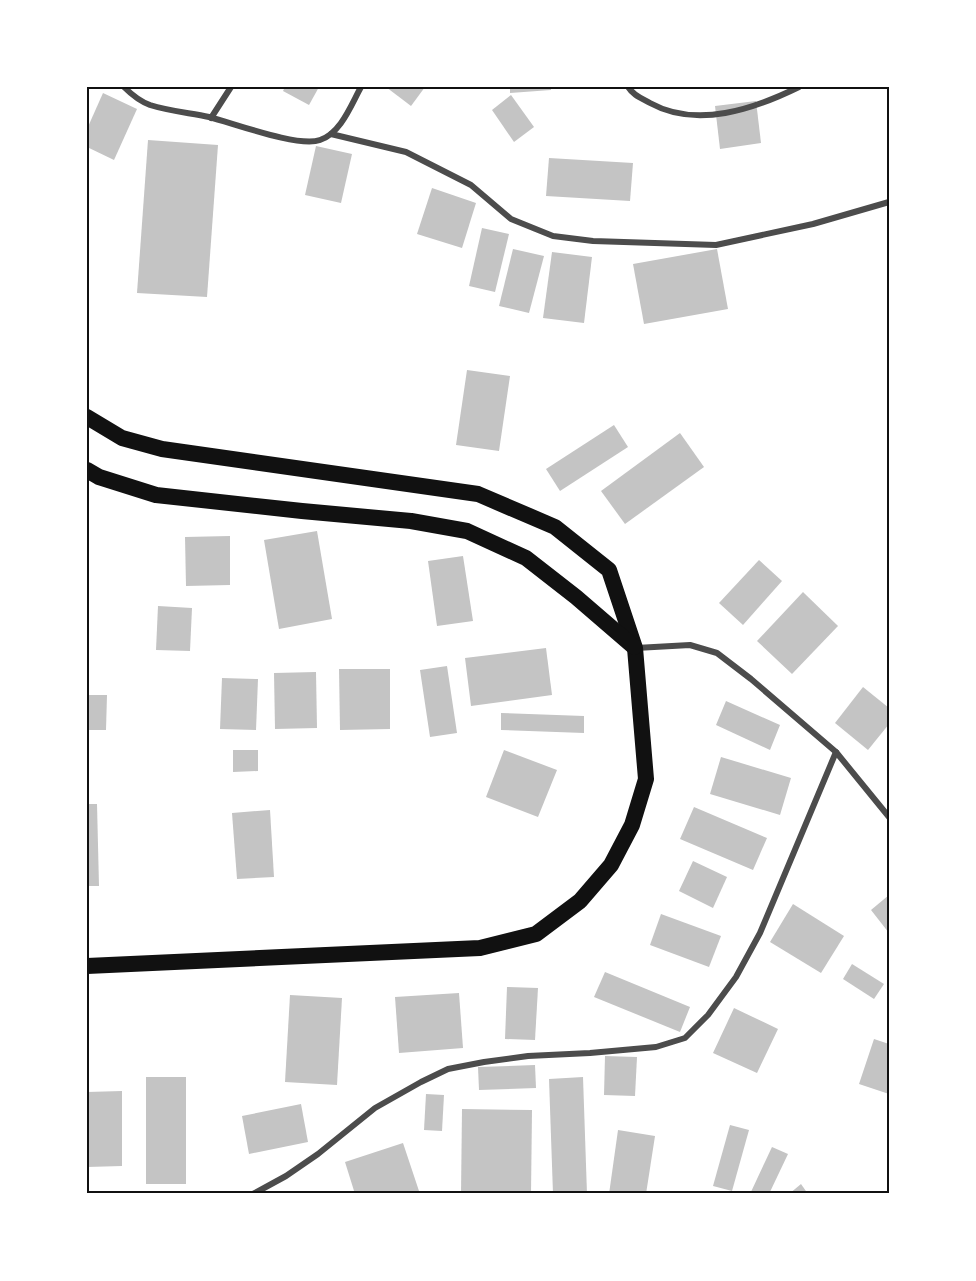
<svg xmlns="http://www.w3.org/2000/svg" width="976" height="1281" viewBox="0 0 976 1281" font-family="Barlow,sans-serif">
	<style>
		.building { fill: #c4c4c4 }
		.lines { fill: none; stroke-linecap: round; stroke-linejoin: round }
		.minor { stroke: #4c4c4c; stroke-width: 6 }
		.trunk { stroke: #111; stroke-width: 16 }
		.neatline { fill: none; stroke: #111; stroke-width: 2 }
	</style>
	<rect width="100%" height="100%" fill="#fff"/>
	<g class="building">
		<polygon points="285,87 319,87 309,105 283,91"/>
		<polygon points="386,87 425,87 411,106"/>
		<polygon points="510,87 551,87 551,90 510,93"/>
		<polygon points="103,93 137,109 114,160 87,147 87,129"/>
		<polygon points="511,95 534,127 514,142 492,110"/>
		<polygon points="756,101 761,143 720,149 715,106"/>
		<polygon points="148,140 218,145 207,297 137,293"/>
		<polygon points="316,146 352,154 341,203 305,195"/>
		<polygon points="549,158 633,163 630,201 546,196"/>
		<polygon points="432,188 476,203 462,248 417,234"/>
		<polygon points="482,228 509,234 495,292 469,286"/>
		<polygon points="513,249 544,256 529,313 499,306"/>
		<polygon points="717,249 728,309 644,324 633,264"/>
		<polygon points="552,252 592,257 584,323 543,318"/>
		<polygon points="467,370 510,376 499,451 456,445"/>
		<polygon points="614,425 628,447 560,491 546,469"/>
		<polygon points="680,433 704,467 625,524 601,491"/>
		<polygon points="317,531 332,619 279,629 264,540"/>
		<polygon points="230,536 230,585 186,586 185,537"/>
		<polygon points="463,556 473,621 437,626 428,561"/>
		<polygon points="759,560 782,581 743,625 719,603"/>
		<polygon points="803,592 838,626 792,674 757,641"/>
		<polygon points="158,606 192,608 190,651 156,650"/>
		<polygon points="546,648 552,695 471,706 465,658"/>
		<polygon points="447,666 457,733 430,737 420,670"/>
		<polygon points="339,669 390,669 390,729 340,730"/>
		<polygon points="316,672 317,728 275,729 274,673"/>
		<polygon points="222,678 258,679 256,730 220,729"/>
		<polygon points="863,687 889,708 889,724 868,750 835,723"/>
		<polygon points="87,695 107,695 106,730 87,730"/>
		<polygon points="726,701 780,725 770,750 716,725"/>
		<polygon points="501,713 584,716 584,733 501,730"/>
		<polygon points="233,750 258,750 258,771 233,772"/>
		<polygon points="504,750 557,770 538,817 486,797"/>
		<polygon points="721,757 791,778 780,815 710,794"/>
		<polygon points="87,804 97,804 99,886 87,886"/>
		<polygon points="694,807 767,838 753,870 680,839"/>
		<polygon points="270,810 274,877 237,879 232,813"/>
		<polygon points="693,861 727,877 713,908 679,891"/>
		<polygon points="889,895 889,933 871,910"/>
		<polygon points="793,904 844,936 821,973 770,942"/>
		<polygon points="661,914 721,936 709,967 650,945"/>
		<polygon points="852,964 884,984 874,999 843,979"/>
		<polygon points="605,972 690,1007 680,1032 594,997"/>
		<polygon points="507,987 538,988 535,1040 505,1039"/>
		<polygon points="459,993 463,1048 399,1053 395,997"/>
		<polygon points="290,995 342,998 337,1085 285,1082"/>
		<polygon points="734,1008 778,1029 757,1073 713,1053"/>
		<polygon points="874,1039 889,1044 889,1094 859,1084"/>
		<polygon points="605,1056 637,1057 635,1096 604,1095"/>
		<polygon points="535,1065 536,1088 479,1090 478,1067"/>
		<rect x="146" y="1077" width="40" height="107"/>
		<polygon points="583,1077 587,1194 553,1194 549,1079"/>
		<polygon points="122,1091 122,1166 87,1167 87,1092"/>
		<polygon points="426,1094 444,1095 442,1131 424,1130"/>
		<polygon points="301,1104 308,1142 249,1154 242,1116"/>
		<polygon points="462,1109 532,1110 531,1194 461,1194"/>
		<polygon points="730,1125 749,1130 732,1191 713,1186"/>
		<polygon points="618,1130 655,1136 646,1194 609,1194"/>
		<polygon points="403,1143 420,1194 355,1194 345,1162"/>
		<polygon points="772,1147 788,1154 769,1194 750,1194"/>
		<polygon points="801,1184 808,1194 789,1194"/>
	</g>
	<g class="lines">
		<g class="minor">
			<path d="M124 87C132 95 139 101 150 105 169 111 190 113 209 117 233 123 299 148 320 140 341 133 351 105 361 87"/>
			<path d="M628 87C633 95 641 98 650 103 697 129 754 109 799 87"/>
			<polyline points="211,118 231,87"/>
			<polyline points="331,134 406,152 471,185 511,219 553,236 593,241 716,245 813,224 889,202"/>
			<polyline points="636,648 690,645 717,653 751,679 836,752 889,817"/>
			<polyline points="253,1194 286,1176 318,1154 375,1108 421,1082 448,1069 484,1062 528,1056 590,1053 656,1047 685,1038 708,1015 736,977 760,933 836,752"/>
		</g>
		<g class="trunk">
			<polyline points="87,417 122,438 162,449 478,494 555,527 609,570 635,648 646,779 632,825 611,865 580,901 536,934 480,948 87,966"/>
			<polyline points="87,470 99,477 156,495 302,511 411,521 467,531 526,558 576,597 634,647"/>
		</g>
	</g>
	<rect width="976" height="1281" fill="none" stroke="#ffffff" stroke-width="177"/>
	<rect x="88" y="88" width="800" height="1104" class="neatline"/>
</svg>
